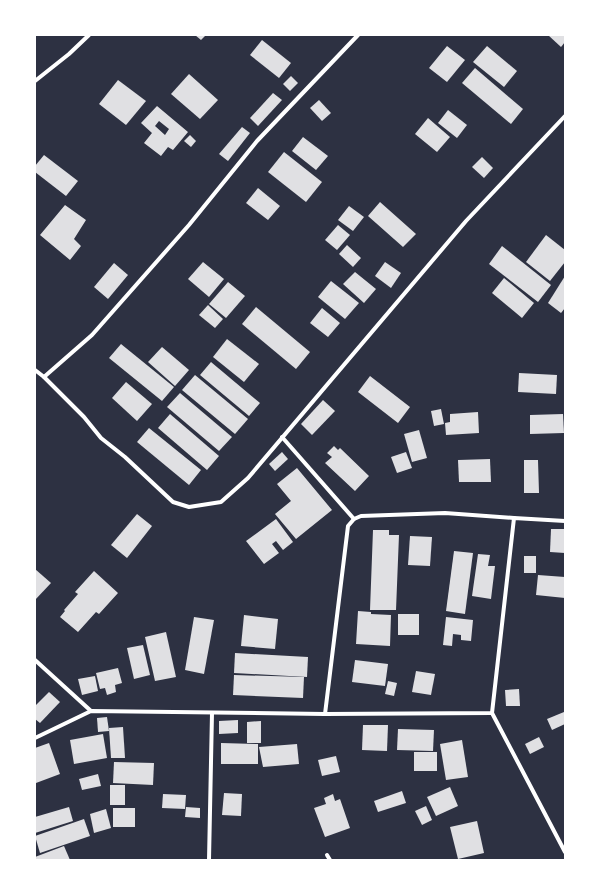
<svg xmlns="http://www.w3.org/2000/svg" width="600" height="895" viewBox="0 0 600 895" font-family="Spectral,serif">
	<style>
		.building { fill: #e0e0e3; fill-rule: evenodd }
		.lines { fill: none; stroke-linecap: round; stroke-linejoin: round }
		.minor { stroke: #fff; stroke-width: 4 }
	</style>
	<rect width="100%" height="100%" fill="#2d3142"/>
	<g class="building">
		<polygon points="195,35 206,35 201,40"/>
		<polygon points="548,35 565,35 565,42 561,47"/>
		<polygon points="262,40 291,63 279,78 250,55"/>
		<polygon points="447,46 465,60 447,82 429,68"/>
		<polygon points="487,46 517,71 504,87 473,62"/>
		<polygon points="475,68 523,109 511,124 462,83"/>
		<polygon points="189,74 218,100 200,119 171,94"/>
		<polygon points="291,76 298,83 290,91 283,84"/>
		<polygon points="118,80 146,101 126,125 99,104"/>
		<polygon points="273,93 282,100 258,126 250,118"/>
		<polygon points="319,100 331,113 322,121 310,108"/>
		<path d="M157 106 188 132 173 150 168 147 161 156 144 143 152 133 141 123ZM159 121 169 129 165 135 155 126Z"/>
		<polygon points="448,110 467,125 457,138 438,123"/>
		<polygon points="428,118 450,137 437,152 415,134"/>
		<polygon points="242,127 250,133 228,161 219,154"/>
		<polygon points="190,135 196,141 191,147 184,141"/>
		<polygon points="303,137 328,156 316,170 292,151"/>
		<polygon points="284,152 322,182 306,202 268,172"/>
		<polygon points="44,155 78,181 66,196 35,172 35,166"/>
		<polygon points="482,157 493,168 484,178 472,167"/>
		<polygon points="258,188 280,206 268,220 246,203"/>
		<polygon points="380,202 416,234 403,247 368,216"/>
		<polygon points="65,205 86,220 74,239 81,246 70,260 40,235"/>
		<polygon points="349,206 364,217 353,231 338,220"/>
		<polygon points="338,225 350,235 337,250 325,240"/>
		<polygon points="546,235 565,250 565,262 550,281 526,262"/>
		<polygon points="347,245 361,258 353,267 339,254"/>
		<polygon points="502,246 551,285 538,302 489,264"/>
		<polygon points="203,262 224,279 209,297 188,279"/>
		<polygon points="385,262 401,273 391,288 375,276"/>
		<polygon points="114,263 128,275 108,299 94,287"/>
		<polygon points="355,272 376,289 364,303 343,284"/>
		<polygon points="565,276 565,308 561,313 548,303"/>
		<polygon points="504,278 534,303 522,318 492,293"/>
		<polygon points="331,281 359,303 345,319 318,297"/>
		<polygon points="228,282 245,296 226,318 209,304"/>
		<polygon points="208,305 223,319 215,328 199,315"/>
		<polygon points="256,307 310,352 296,369 242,324"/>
		<polygon points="322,308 340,323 328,337 310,323"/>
		<polygon points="227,339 259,364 244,382 213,357"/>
		<polygon points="121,344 174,387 162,401 109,358"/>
		<polygon points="162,347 189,370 175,386 148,362"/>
		<polygon points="211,362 260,403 249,416 200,375"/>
		<polygon points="519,373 557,375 556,394 518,392"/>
		<polygon points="195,375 248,419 235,434 182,390"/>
		<polygon points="370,376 410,407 398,423 358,392"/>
		<polygon points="126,382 152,404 137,421 112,398"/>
		<polygon points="180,393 232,437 219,451 167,407"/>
		<polygon points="323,400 335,411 312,435 301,424"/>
		<polygon points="441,409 444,424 434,426 431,411"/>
		<polygon points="478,412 479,433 446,435 445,423 450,422 450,414"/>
		<polygon points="170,414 219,456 207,470 158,428"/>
		<polygon points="563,414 564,433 530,434 530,415"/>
		<polygon points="149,428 201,470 189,485 137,442"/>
		<polygon points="419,430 427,458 412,462 404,434"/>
		<polygon points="334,446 338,450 340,448 369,476 355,491 325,463 332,457 327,453"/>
		<polygon points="282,452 288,459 275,471 269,464"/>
		<polygon points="406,452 412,468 397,473 391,457"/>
		<polygon points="490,459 491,482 459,482 458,460"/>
		<polygon points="524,460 538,460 539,493 524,493"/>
		<polygon points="297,468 332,510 296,539 275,514 291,501 277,484"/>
		<polygon points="137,514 152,526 127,558 111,545"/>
		<polygon points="276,519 293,542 283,550 276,541 272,544 279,553 264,564 246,541"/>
		<polygon points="551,529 565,529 565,553 550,552"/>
		<polygon points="373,530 389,530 389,535 399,535 396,610 370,610"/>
		<polygon points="410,536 432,537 430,566 408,565"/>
		<polygon points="454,551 473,553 465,614 446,611"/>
		<polygon points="478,554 490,555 488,566 495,566 491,599 472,596"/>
		<rect x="524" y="556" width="12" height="17"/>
		<polygon points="35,569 51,583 35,600"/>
		<polygon points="94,571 118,593 99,614 96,612 78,632 60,617 65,611 64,610 78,594 75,592"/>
		<polygon points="538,575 565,577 565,598 536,595"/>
		<polygon points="358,611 371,612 371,614 391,615 390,646 356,644"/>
		<rect x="398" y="614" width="21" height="21"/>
		<polygon points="244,615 278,619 275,649 241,646"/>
		<polygon points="194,617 214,620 204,674 185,670"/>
		<polygon points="446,617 473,620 471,641 461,640 461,635 453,634 452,646 443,645"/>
		<polygon points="166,632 176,677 155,681 145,637"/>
		<polygon points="143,645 150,675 134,679 127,648"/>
		<polygon points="235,653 308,657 307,677 234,673"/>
		<polygon points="355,660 388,664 385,686 352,682"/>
		<polygon points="118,668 122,683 115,685 116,692 107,695 105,688 100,689 96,673"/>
		<polygon points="416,671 435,674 431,695 412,692"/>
		<polygon points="234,675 304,677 303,698 233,695"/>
		<polygon points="95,676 98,691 82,695 78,679"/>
		<polygon points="388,681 397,683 394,696 385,694"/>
		<polygon points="519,689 520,706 506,706 505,690"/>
		<polygon points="49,692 60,702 40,723 35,719 35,706"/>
		<polygon points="564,712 565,724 552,730 547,719"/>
		<polygon points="107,717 109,731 98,732 97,718"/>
		<polygon points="238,720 238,733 219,734 219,721"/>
		<polygon points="261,721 261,743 247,743 247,722"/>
		<polygon points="363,725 388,725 387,751 362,750"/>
		<polygon points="123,727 125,758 111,758 109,728"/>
		<polygon points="398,729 434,730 433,751 397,750"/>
		<polygon points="103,734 107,758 74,764 70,740"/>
		<polygon points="539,737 544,747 530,754 525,744"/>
		<polygon points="462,740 468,777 446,780 440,744"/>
		<polygon points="49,743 60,774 36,783 35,748"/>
		<polygon points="221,743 258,744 258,764 221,764"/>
		<polygon points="297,744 299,764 263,767 259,747"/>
		<rect x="414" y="752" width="23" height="19"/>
		<polygon points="336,756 340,772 322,776 318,760"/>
		<polygon points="114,762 154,763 153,785 113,783"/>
		<polygon points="98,774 101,786 82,790 79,779"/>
		<rect x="110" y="785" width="15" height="20"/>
		<polygon points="450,787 458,806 436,816 427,797"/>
		<polygon points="402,791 406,803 378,812 374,801"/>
		<polygon points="224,793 242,794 241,816 222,815"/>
		<polygon points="163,794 186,795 185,809 162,808"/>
		<polygon points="333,794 335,801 340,799 350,828 325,837 314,808 326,804 324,798"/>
		<polygon points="426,806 432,820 422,825 415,811"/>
		<polygon points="69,807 73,821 35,833 35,817"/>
		<polygon points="186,807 200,808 200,818 185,817"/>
		<rect x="113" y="808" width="22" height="19"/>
		<polygon points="106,809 111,828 94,833 90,814"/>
		<polygon points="84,819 90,836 40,853 35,836"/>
		<polygon points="477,821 484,853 458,859 450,827"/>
		<polygon points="64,846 70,860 35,860 35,857"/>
	</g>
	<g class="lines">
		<g class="minor">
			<polyline points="35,81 69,54 89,35"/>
			<polyline points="35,370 44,377 84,417 101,438 125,457 173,502 189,507 221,502 248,478 466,221 565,116"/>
			<polyline points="44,377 92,335 189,225 257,141 358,35"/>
			<polyline points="282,437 354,519"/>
			<polyline points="35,660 91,711"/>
			<polyline points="492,713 565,852"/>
			<polyline points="325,714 348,526 354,519 361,516 445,513 514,518"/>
			<polyline points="35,738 91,711 325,714 492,713 514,518 565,521"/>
			<polyline points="327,855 330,860"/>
			<polyline points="209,860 212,713"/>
		</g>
	</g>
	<rect width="600" height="895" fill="none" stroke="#ffffff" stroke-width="72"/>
</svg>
